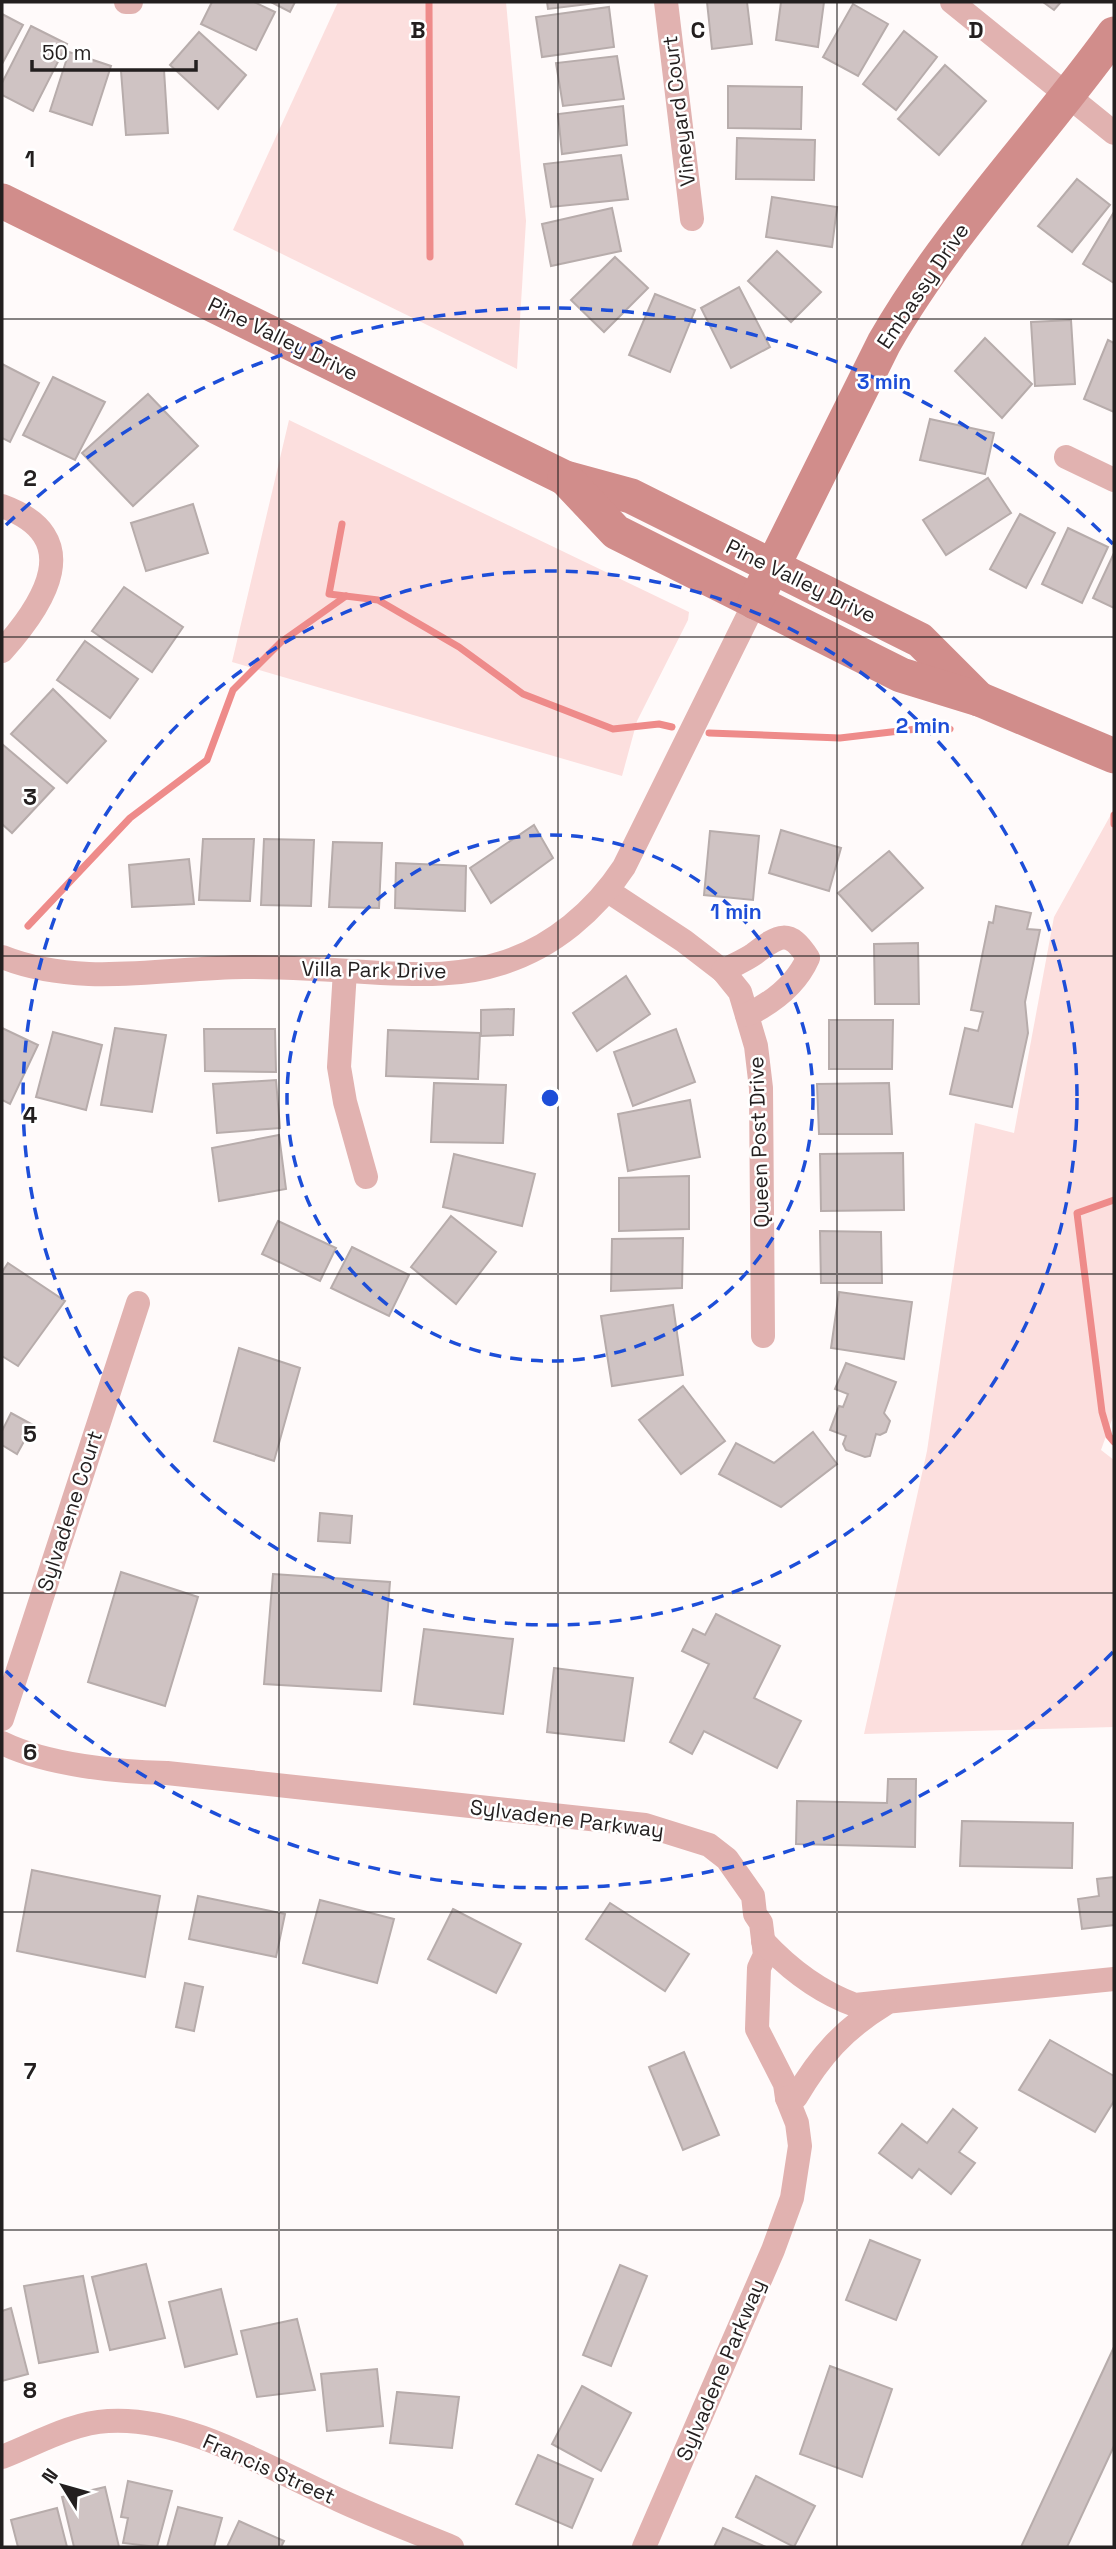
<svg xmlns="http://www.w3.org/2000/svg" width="1116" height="2549" viewBox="0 0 1116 2549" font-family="'Space Grotesk',sans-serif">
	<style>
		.green { fill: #fcdfde }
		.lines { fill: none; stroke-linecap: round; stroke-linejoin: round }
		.stream { stroke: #ee8b8a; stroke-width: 7 }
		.building { fill: #cfc3c3; stroke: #b7acab; stroke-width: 2 }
		.street { stroke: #e1b2b0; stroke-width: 24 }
		.secondary { stroke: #d18d8b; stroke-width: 35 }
		.grid { fill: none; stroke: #231f1f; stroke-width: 2; stroke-opacity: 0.55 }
		.ring { fill: none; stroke: #1d4ed8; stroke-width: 3.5; stroke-dasharray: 12 9 }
		.labels { text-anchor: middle; stroke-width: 5; stroke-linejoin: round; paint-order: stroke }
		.street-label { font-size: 21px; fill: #231f1f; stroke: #fff }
		.grid-label { font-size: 23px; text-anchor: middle; font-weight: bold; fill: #231f1f; stroke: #fff; stroke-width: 5; stroke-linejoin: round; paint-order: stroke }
		.centre { fill: #1d4ed8; stroke: #fff; stroke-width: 3.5 }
		.ring-label { font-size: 21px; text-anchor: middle; font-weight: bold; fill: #1d4ed8; stroke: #fff; stroke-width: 5; stroke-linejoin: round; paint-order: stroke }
	</style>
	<rect width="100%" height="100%" fill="#fffafa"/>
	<g class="green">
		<polygon points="338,2 506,2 526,221 517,369 233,230"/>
		<polygon points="289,420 689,612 688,620 637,721 622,776 232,662"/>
		<polygon points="1114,809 1114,1414 1101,1450 1114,1460 1114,1727 864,1734 927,1451 975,1123 1014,1133 1054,917"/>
	</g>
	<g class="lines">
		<g class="stream">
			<polyline points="429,2 430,257"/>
			<polyline points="342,524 329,594 378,600 459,647 523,694 613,729 659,724 672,727"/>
			<polyline points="709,733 840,738 942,726 950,729"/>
			<polyline points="1114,815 1114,824"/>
			<polyline points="28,926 130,818 207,760 233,690 281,642 346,596"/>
			<polyline points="1114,1200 1077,1213 1102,1412 1109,1436 1114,1442"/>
		</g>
	</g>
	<g class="building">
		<polygon points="212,2 254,2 275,12 256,50 201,24"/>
		<polygon points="271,2 295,2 290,12"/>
		<polygon points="547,2 605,2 548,9"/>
		<polygon points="707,2 747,2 752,44 712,49"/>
		<polygon points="781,2 824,2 818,47 776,40"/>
		<polygon points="1043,2 1061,2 1054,10"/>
		<polygon points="853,4 888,24 858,76 823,57"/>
		<polygon points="609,7 614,47 542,57 536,17"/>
		<polygon points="2,14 23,25 2,64"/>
		<polygon points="31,26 67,44 33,111 2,95 2,83"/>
		<polygon points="904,31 937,57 896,110 863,84"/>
		<polygon points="199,32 246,75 218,109 170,65"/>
		<polygon points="69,52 111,66 92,125 50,111"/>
		<polygon points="617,56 624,99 563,106 556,63"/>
		<polygon points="945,65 986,101 939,155 898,119"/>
		<polygon points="164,70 168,133 126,135 121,71"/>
		<polygon points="728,86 802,87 801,129 728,128"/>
		<polygon points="623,106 627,145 562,154 558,114"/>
		<polygon points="737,138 815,140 814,180 736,179"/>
		<polygon points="621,155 628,199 551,207 544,164"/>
		<polygon points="1077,179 1110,205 1072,252 1038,226"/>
		<polygon points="772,197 837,207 832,247 766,237"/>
		<polygon points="612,208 621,251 551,266 542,224"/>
		<polygon points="1114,212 1114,283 1083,264"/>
		<polygon points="777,251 821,292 791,322 748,281"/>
		<polygon points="615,257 648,288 604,332 571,300"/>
		<polygon points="739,287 770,347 731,368 701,308"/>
		<polygon points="655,294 695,310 670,372 629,355"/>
		<polygon points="1071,320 1075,384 1035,386 1031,322"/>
		<polygon points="985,338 1032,384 1002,418 955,371"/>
		<polygon points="1108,340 1114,343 1114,412 1084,399"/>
		<polygon points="2,364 39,383 10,442 2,438"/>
		<polygon points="53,377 105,402 75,460 23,435"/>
		<polygon points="148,394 198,446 133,506 82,453"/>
		<polygon points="930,419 994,433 985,474 920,460"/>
		<polygon points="988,478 1011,513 946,555 923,520"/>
		<polygon points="193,504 208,553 146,571 131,523"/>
		<polygon points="1020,514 1055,533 1026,588 990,569"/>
		<polygon points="1068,528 1108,547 1082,603 1042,584"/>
		<polygon points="1114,553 1114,608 1093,598"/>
		<polygon points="124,587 183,627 152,672 92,631"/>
		<polygon points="85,641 138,679 110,718 57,680"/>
		<polygon points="53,689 106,741 67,783 11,734"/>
		<polygon points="2,744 54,788 12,833 2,824"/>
		<polygon points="534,825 553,858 491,903 470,868"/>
		<polygon points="781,830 841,848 829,891 769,873"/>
		<polygon points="710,831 759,836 753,900 704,895"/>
		<polygon points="203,839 254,839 250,901 199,900"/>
		<polygon points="264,839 314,840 311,906 261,905"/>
		<polygon points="333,842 382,843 379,908 329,907"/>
		<polygon points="889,851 923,888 872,931 838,893"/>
		<polygon points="189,859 194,904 132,907 129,865"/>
		<polygon points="396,863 466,866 465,911 395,908"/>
		<polygon points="996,906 1031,913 1027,929 1040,930 1025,1002 1028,1033 1012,1107 950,1094 965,1028 978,1031 983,1012 971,1010 989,922 993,923"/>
		<polygon points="918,943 919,1004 875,1004 874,944"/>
		<polygon points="626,976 650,1014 597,1051 573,1013"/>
		<polygon points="514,1009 513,1035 481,1036 481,1010"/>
		<polygon points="829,1020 893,1020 892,1069 829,1069"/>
		<polygon points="2,1028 38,1045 10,1104 2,1100"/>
		<polygon points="115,1028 166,1035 152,1112 101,1105"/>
		<polygon points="204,1029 275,1029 276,1072 205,1071"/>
		<polygon points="676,1029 695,1082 633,1106 614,1052"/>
		<polygon points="388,1030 480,1033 478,1079 386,1076"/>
		<polygon points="53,1032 102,1045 86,1110 36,1097"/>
		<polygon points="276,1080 280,1128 217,1133 213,1084"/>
		<polygon points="434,1083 506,1085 503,1143 431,1142"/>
		<polygon points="889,1083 892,1134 819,1134 817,1084"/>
		<polygon points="690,1100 700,1157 628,1171 618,1114"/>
		<polygon points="279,1135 286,1189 219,1201 212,1148"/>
		<polygon points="903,1153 904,1210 821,1211 820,1154"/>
		<polygon points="454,1154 535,1174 522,1226 443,1207"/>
		<polygon points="689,1176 689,1229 619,1231 619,1178"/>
		<polygon points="451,1216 496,1252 456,1304 411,1267"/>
		<polygon points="278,1221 336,1248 320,1281 262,1254"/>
		<polygon points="820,1231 881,1232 882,1283 821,1283"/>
		<polygon points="683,1238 682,1288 611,1291 612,1239"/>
		<polygon points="352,1247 409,1275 389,1316 331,1288"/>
		<polygon points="8,1263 65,1301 18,1366 2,1356 2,1272"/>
		<polygon points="839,1292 912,1302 904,1359 831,1348"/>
		<polygon points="673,1305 683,1375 612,1386 601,1316"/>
		<polygon points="239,1348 300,1368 274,1461 214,1441"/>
		<polygon points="846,1363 896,1382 884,1413 890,1421 886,1432 880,1435 876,1434 870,1456 865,1457 846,1450 843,1444 846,1436 830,1430 839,1406 843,1407 848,1394 835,1389"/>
		<polygon points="683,1386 725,1441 681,1474 639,1420"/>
		<polygon points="11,1413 33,1425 17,1454 2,1445 2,1431"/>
		<polygon points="813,1432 837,1464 781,1507 719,1474 736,1443 774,1463"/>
		<polygon points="320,1513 352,1516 350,1543 318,1541"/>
		<polygon points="121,1572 198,1597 165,1706 88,1682"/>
		<polygon points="273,1574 390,1582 381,1691 264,1684"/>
		<polygon points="716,1614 780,1646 754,1698 801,1721 777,1768 704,1731 692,1754 670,1742 709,1664 682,1651 693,1629 705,1635"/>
		<polygon points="424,1629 513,1639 503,1714 414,1704"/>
		<polygon points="554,1668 633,1678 624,1741 547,1732"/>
		<polygon points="888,1779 916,1779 915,1847 796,1844 797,1801 887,1803"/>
		<polygon points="962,1821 1073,1823 1072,1868 960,1866"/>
		<polygon points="32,1870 160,1896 145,1977 17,1951"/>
		<polygon points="1114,1877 1114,1925 1082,1929 1078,1899 1099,1896 1097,1879"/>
		<polygon points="198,1896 285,1914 276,1957 189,1939"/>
		<polygon points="320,1900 394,1919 377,1983 303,1963"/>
		<polygon points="610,1903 689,1954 665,1991 586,1939"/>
		<polygon points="453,1909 521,1944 496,1993 428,1959"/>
		<polygon points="185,1983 203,1987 194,2031 176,2027"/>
		<polygon points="1050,2040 1114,2076 1114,2101 1095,2132 1019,2090"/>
		<polygon points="684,2052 719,2135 683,2150 649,2067"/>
		<polygon points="953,2109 977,2128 959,2152 975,2163 951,2194 919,2169 912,2178 879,2153 902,2124 927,2143"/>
		<polygon points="870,2240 920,2260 896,2320 846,2300"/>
		<polygon points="146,2264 165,2338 110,2350 92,2277"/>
		<polygon points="620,2265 647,2276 611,2366 583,2355"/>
		<polygon points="83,2276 98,2352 39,2363 24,2286"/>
		<polygon points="221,2289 237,2354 185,2367 169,2302"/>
		<polygon points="11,2308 28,2374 2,2381 2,2311"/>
		<polygon points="297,2319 315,2390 257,2397 241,2331"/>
		<polygon points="1114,2347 1114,2446 1067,2547 1021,2547"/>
		<polygon points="830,2366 892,2389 862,2477 800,2454"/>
		<polygon points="377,2369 383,2426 327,2431 321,2374"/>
		<polygon points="582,2386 631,2413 601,2471 552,2444"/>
		<polygon points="397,2392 459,2397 452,2448 390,2443"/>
		<polygon points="538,2455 593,2479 572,2528 516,2504"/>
		<polygon points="756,2476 815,2506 794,2547 736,2517"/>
		<polygon points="128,2481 172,2491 157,2547 123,2543 128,2518 121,2517"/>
		<polygon points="105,2487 119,2547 74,2547 62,2497"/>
		<polygon points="178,2507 222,2518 214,2547 167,2547"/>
		<polygon points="57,2508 67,2547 18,2547 11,2520"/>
		<polygon points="239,2521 284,2541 281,2547 227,2547"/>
		<polygon points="723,2528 766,2547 714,2547"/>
	</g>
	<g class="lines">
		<g class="street">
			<polyline points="126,2 131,2"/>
			<polyline points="666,2 692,219"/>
			<polyline points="952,2 1114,133"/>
			<polyline points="1066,457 1114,480"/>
			<path d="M2 506C87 537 45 603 2 651"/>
			<polyline points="608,891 684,941 723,971 740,992 756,1046 761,1088 763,1336"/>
			<path d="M2 957C79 988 164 968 244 967 289 967 336 970 381 973 422 975 462 976 502 963 553 947 595 911 624 867L755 602"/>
			<polyline points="345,971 339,1067 345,1102 366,1177"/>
			<path d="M723 971C733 965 744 961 754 954 779 935 789 928 808 958 796 985 774 1002 747 1015"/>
			<polyline points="2,1719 138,1303"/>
			<path d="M2 1743C47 1765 118 1772 167 1773L645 1825 709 1845 727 1859 753 1896 755 1914 761 1923 765 1955 759 1968 757 2029 785 2084 787 2098 797 2123 800 2146 792 2198 773 2250 644 2547"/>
			<path d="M763 1941C789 1969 819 1992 855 2005L1114 1979"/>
			<path d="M787 2098 796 2097C820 2056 844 2029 885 2004"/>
			<path d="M2 2457C36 2444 71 2423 108 2421 185 2416 270 2469 339 2500 376 2517 415 2532 452 2547"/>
		</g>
		<g class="secondary">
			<polyline points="2,201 565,478 631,496 920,640 979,699"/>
			<polyline points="565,478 616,532 901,675 979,699 1114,756"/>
			<path d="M755 602 884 343C948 231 1039 138 1114 34"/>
		</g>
	</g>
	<path class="grid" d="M279 2V2547M558 2V2547M837 2V2547M2 319H1114M2 637H1114M2 956H1114M2 1274H1114M2 1593H1114M2 1912H1114M2 2230H1114"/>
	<g class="ring">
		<circle cx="550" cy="1098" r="263"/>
		<circle cx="550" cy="1098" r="527"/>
		<path d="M1113 1652A790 790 0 0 1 6 1671M6 525A790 790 0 0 1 1113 544"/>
	</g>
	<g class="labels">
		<g class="street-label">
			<text transform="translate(679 111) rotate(-97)" y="7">Vineyard Court</text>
			<text transform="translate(923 286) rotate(-56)" y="7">Embassy Drive</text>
			<text transform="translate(283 339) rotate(26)" y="7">Pine Valley Drive</text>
			<text transform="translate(801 581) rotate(26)" y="7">Pine Valley Drive</text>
			<text transform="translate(374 970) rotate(1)" y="7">Villa Park Drive</text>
			<text transform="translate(759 1142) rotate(-92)" y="7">Queen Post Drive</text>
			<text transform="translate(70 1511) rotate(-72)" y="7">Sylvadene Court</text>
			<text transform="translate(567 1819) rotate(7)" y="7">Sylvadene Parkway</text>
			<text transform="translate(721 2370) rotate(-67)" y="7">Sylvadene Parkway</text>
			<text transform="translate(269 2469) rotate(24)" y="7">Francis Street</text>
		</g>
	</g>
	<g class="grid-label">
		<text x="418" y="38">B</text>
		<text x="698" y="38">C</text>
		<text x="976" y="38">D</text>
		<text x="30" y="167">1</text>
		<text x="30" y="486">2</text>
		<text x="30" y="805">3</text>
		<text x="30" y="1123">4</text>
		<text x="30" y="1442">5</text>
		<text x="30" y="1760">6</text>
		<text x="30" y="2079">7</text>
		<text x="30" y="2398">8</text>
	</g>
	<circle cx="550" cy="1098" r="10" class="centre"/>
	<g class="ring-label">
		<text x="884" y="389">3 min</text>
		<text x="923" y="733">2 min</text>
		<text x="736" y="919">1 min</text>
	</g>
	<rect width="1116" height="2549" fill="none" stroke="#231f1f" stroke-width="7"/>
	<g transform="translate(63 2486) rotate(307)" stroke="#ffffff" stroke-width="5" paint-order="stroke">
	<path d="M0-5L12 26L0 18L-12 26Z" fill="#231f1f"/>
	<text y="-10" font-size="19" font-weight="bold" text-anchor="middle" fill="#231f1f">N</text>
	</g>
	<path d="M32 60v10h164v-10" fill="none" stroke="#231f1f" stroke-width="3.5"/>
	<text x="42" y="60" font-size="21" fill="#231f1f" stroke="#ffffff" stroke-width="5" paint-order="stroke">50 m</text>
</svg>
